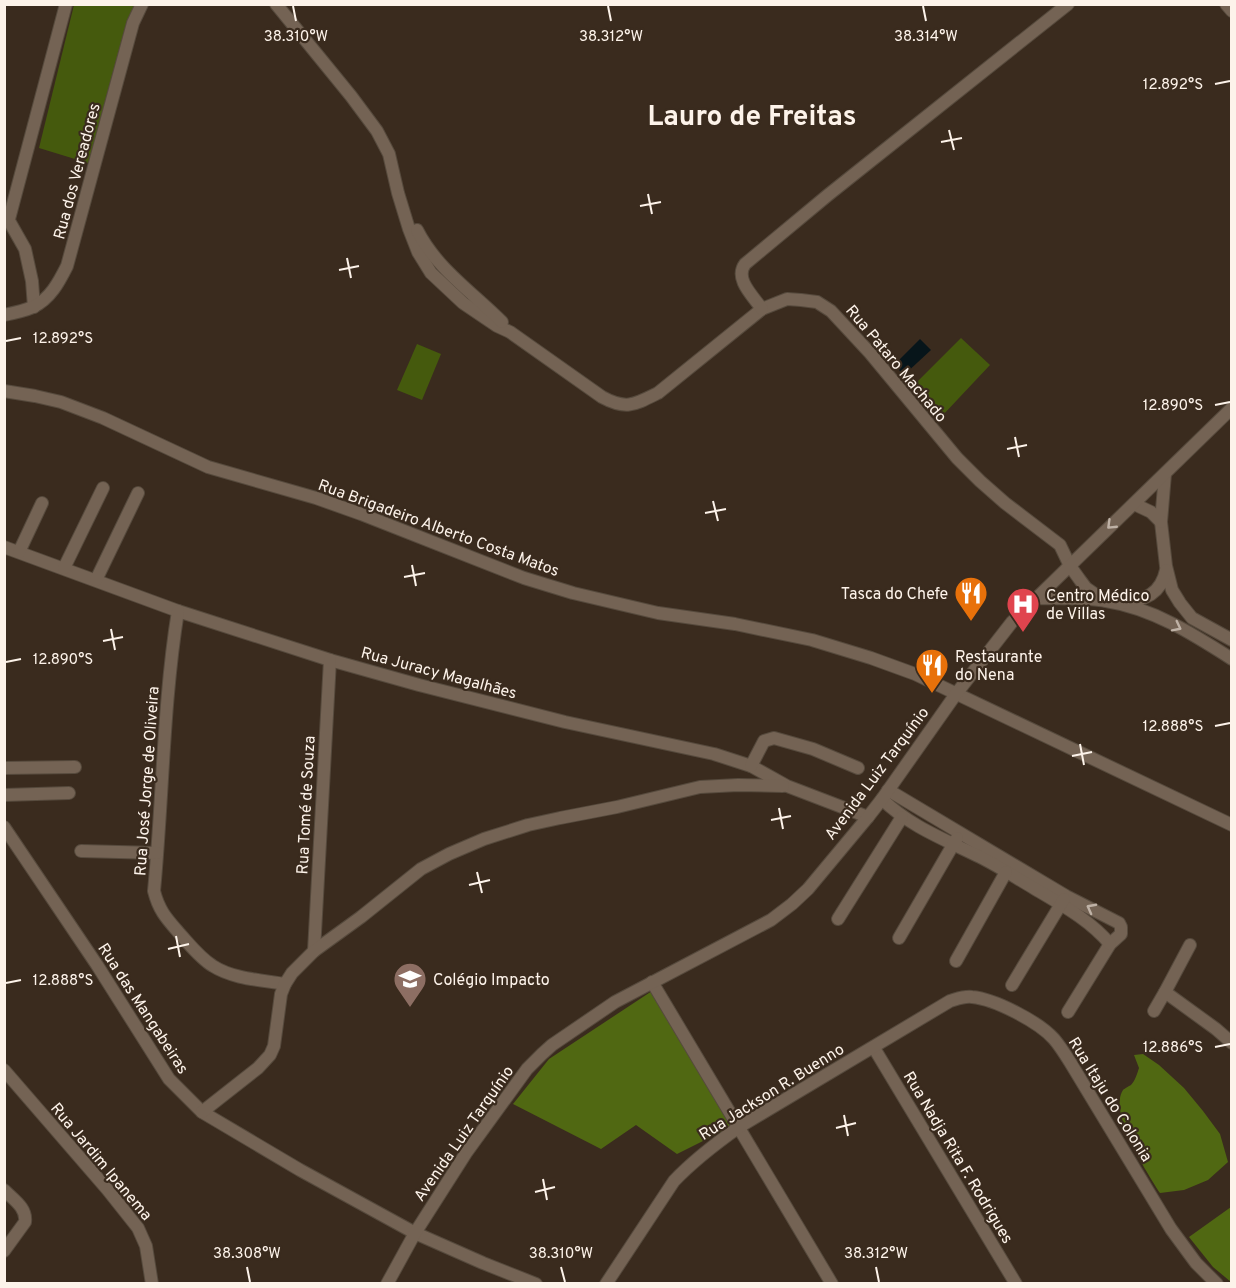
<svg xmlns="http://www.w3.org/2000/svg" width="1236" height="1288" viewBox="0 0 1236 1288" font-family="Overpass,sans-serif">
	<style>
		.green { fill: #455a0d }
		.forest { fill: #506812 }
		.water { fill: #07151a }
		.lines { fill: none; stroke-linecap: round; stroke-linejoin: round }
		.minor-casing { stroke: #564a3d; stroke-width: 14 }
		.minor { stroke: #746354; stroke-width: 12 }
		.oneway { stroke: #bfb2a6 }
		.ticks { fill: none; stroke: #fdf3ea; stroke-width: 2 }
		.labels { text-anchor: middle; stroke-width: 4.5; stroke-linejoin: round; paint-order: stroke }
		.street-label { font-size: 16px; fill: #fdf3ea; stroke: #3a2b1e }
		.poi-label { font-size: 16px; fill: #fdf3ea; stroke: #3a2b1e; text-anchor: start }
		.town-label { font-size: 28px; font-weight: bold; fill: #fdf3ea; stroke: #3a2b1e }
		.ticks-label { font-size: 15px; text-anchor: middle; fill: #fdf3ea; stroke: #3a2b1e; stroke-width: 4.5; stroke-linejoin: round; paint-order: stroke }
	</style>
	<rect width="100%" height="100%" fill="#3a2b1e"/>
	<g class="green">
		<polygon points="74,5 137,5 121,63 88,163 39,148"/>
		<polygon points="961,338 990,365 942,416 913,386"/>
		<polygon points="417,344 441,354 422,400 397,390"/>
	</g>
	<g class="forest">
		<polygon points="652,991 731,1127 677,1154 636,1125 601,1149 513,1104 549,1059"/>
		<path d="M1143 1054 1159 1065 1184 1088 1203 1111 1220 1134 1228 1162 1208 1180 1184 1190 1160 1193C1147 1172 1108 1113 1123 1090 1124 1089 1129 1086 1131 1085 1135 1081 1137 1074 1139 1068L1134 1055Z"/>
		<polygon points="1231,1207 1231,1282 1213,1267 1189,1237"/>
	</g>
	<polygon class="water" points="920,339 931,350 904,375 894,365"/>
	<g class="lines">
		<defs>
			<g id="minor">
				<path d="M276 4 351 96 377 131 389 154 398 193 409 229 418 252 431 273 463 303 497 326 510 332 602 397C626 410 634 405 658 393L762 309 787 299 801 300 817 302 831 311 870 353 957 458 980 481 1005 503 1060 545 1070 566 1080 580 1086 588 1103 600"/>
				<polyline points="1226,4 1232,11"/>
				<polyline points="4,212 25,249 32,281 34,307"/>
				<polyline points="9,219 66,4"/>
				<path d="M417 230C436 268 472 292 502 322"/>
				<path d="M762 309C753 296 734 279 745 264L828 195 1068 4"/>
				<path d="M4 315C14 313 24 311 33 307 50 299 59 282 67 266L133 23 142 4"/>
				<polyline points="4,391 35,396 61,402 103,418 208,467 316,498 361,514 524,578 573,593 658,613 735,624 812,640 871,658 915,674 1232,825"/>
				<polyline points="1165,474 1161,522 1166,566 1172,590 1180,603 1192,618 1232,640"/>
				<polyline points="1134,504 1151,512 1161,522"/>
				<polyline points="4,547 178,611 330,660 419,685 565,722 714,754 751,766 787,786 868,817"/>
				<polyline points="19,552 42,503"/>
				<polyline points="64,568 103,488"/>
				<polyline points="96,580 138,493"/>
				<path d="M1036 598C1059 599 1083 597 1106 601 1152 608 1193 634 1232 659"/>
				<path d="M1122 603C1145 600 1161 594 1166 570"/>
				<path d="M178 611C163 703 163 797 154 891 159 911 167 919 180 934 190 945 200 958 213 966 233 979 262 980 285 984"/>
				<polyline points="751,766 764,741 774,738 813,749 858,768"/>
				<polyline points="4,768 75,767"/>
				<polyline points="888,790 1066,896 1119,923 1121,927 1121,934 1110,944 1068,1012"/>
				<polyline points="4,795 69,793"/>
				<path d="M882 799C909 826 946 840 980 857 998 866 1015 877 1032 887 1060 904 1089 919 1110 944"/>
				<polyline points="4,827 97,965 169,1079 202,1112 300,1170 415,1233 483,1263 536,1284"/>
				<polyline points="81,851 157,853"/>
				<polyline points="838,919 902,817"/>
				<polyline points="899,938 957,838"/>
				<polyline points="314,951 330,660"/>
				<polyline points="956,961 1006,872"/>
				<polyline points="652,982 832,1284"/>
				<polyline points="1012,985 1064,899"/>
				<polyline points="1165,992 1216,1029 1232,1043"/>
				<polyline points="1154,1011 1165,992 1190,945"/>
				<polyline points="874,1048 1016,1284"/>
				<polyline points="4,1070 107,1189 138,1228 146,1246 152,1284"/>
				<polyline points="202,1112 258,1068 270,1055 274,1046 281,994 285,984 292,973 314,951 361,917 421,869 449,854 484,839 528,825 560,818 617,807 700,787 738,785 783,786"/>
				<path d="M4 1190C14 1200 27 1208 25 1222L4 1251"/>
				<polyline points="387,1284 415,1233 466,1153 527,1069 542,1054 552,1045 615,1002 771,920 792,904 808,889 868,817 882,799 956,694 1012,622 1232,408"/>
				<path d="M606 1284 674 1181C694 1160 715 1144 739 1127L950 1001C957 999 964 996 972 997 995 999 1039 1022 1054 1039 1060 1046 1065 1054 1070 1062L1171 1229 1196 1263 1217 1284"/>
			</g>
		</defs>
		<use href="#minor" class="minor-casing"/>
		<use href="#minor" class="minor"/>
	</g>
	<defs><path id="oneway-chevron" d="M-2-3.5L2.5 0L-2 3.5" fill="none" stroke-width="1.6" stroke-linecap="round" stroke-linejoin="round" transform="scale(1.5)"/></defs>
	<g class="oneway">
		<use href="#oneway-chevron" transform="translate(1111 525) rotate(136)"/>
		<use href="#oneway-chevron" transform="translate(1177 627) rotate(27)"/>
		<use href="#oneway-chevron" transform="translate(1091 908) rotate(-152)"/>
	</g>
	<path class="ticks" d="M293 6 296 21M608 6 611 21M923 6 926 21M1215 84 1230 81M949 130 954 150M941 142 962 138M648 194 652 214M640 206 661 202M347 258 351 278M339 270 359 266M6 341 21 338M1215 405 1230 402M1015 437 1019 457M1007 449 1027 445M713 501 718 521M705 513 726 509M412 565 416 586M404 577 425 573M111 629 115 650M103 641 123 637M6 662 21 659M1215 726 1230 723M1080 744 1084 765M1072 756 1092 752M779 808 783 829M771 820 791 816M477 872 482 893M469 885 490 880M176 936 180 957M168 949 189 944M6 983 21 980M1215 1047 1230 1044M844 1115 848 1136M836 1128 856 1123M543 1179 547 1200M535 1192 555 1187M247 1267 250 1282M561 1267 565 1282M876 1267 879 1282"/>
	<defs>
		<symbol id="restaurant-pin" viewBox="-11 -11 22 30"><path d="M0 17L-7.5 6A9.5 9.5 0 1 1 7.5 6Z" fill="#e8710a" stroke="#3a2b1e"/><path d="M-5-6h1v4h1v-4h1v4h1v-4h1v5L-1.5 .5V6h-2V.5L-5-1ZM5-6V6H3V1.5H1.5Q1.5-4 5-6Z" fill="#fff"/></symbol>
		<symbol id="hospital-pin" viewBox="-11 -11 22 30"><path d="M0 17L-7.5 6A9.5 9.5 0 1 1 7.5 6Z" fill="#e0444e" stroke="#3a2b1e"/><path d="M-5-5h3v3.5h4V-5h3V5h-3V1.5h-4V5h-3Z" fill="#fff"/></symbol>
		<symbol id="school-pin" viewBox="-11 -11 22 30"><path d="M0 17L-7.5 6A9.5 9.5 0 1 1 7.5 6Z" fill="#8d6e63" stroke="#3a2b1e"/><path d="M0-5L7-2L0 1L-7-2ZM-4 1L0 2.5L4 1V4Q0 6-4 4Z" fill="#fff"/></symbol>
	</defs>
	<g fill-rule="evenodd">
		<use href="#restaurant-pin" x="952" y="574" width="38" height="52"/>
		<use href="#hospital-pin" x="1004" y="585" width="38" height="52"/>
		<use href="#restaurant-pin" x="913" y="646" width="38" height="52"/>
		<use href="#school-pin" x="391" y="960" width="38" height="52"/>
	</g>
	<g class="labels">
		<g class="street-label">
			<text transform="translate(76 171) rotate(-75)" y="6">Rua dos Vereadores</text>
			<text transform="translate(897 363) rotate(50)" y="6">Rua Pataro Machado</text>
			<text transform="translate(439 527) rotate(20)" y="6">Rua Brigadeiro Alberto Costa Matos</text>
			<text transform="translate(439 672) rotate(15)" y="6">Rua Juracy Magalhães</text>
			<text transform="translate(876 773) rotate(-53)" y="6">Avenida Luiz Tarquínio</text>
			<text transform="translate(146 781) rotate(-86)" y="6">Rua José Jorge de Oliveira</text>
			<text transform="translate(305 805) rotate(-87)" y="6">Rua Tomé de Souza</text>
			<text transform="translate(144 1008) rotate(57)" y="6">Rua das Mangabeiras</text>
			<text transform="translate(771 1091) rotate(-32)" y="6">Rua Jackson R. Buenno</text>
			<text transform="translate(1111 1099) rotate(58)" y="6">Rua Itaju do Colonia</text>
			<text transform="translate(463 1133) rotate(-55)" y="6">Avenida Luiz Tarquínio</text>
			<text transform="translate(959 1157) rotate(59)" y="6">Rua Nadja Rita F. Rodrigues</text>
			<text transform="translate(102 1161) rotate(50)" y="6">Rua Jardim Ipanema</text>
		</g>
		<g class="poi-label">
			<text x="948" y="599" text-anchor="end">Tasca do Chefe</text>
			<text x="1046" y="601">Centro Médico<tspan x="1046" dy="18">de Villas</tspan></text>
			<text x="955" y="662">Restaurante<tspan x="955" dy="18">do Nena</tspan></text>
			<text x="433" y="985">Colégio Impacto</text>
		</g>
		<g class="town-label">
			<text x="752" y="125">Lauro de Freitas</text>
		</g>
	</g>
	<g class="ticks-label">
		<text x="296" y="41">38.310°W</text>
		<text x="611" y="41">38.312°W</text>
		<text x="926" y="41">38.314°W</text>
		<text x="1173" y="89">12.892°S</text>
		<text x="63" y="343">12.892°S</text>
		<text x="1173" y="410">12.890°S</text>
		<text x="63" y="664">12.890°S</text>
		<text x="1173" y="731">12.888°S</text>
		<text x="63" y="985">12.888°S</text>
		<text x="1173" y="1052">12.886°S</text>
		<text x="247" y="1258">38.308°W</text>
		<text x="561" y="1258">38.310°W</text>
		<text x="876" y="1258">38.312°W</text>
	</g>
	<rect width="1236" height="1288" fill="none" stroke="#fdf3ea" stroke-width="12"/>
</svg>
